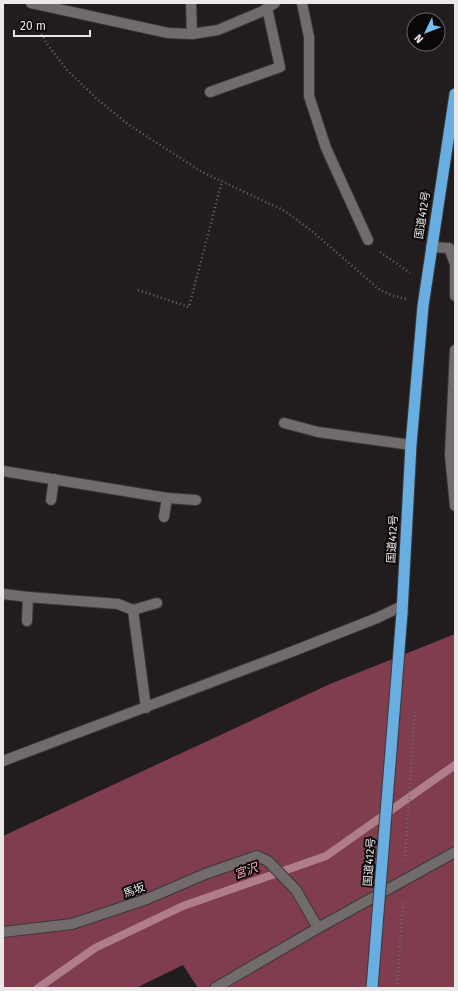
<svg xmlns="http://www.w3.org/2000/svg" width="458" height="991" viewBox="0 0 458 991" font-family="'Fira Sans','Noto Sans JP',sans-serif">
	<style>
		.forest { fill: #7f3d4d }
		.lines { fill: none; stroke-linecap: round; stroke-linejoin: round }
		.stream { stroke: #b07e8a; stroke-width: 8 }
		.service-casing { stroke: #3c383a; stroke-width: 12 }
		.minor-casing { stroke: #3c383a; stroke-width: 12 }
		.trunk-casing { stroke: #3c383a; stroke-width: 13 }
		.path { stroke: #6c6869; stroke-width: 2.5; stroke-dasharray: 1 3; stroke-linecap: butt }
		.service { stroke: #716b6c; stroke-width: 10 }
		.minor { stroke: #716b6c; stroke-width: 10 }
		.trunk { stroke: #68aee1; stroke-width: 11 }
		.trunk-bridge-casing { stroke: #3c383a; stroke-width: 13; stroke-linecap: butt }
		.trunk-bridge { stroke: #68aee1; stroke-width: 11 }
		.labels { text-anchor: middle; stroke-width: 4; stroke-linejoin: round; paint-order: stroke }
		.street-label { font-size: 11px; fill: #ece8e9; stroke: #090708 }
		.water-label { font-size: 12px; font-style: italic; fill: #ffadbd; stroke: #090708 }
	</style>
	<rect width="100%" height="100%" fill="#211c1d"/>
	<polygon class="forest" points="455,634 455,985 453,988 198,988 183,965 136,988 3,988 3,836 330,684"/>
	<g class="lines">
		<polyline class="stream" points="38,988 95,948 183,906 326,856 455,765"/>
		<defs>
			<g id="service">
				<polyline points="284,423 318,432 411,445"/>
				<polyline points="133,610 157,603"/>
				<polyline points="27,621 28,597"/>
			</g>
			<g id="minor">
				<polyline points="31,3 168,33 192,34 218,30 263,11 275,3"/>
				<polyline points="191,3 192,34"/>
				<polyline points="302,3 309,37 309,96 326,148 368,240"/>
				<polyline points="210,92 280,67 267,8"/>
				<polyline points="431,247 449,248 455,264 455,296"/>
				<polyline points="455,350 450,455 455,506"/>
				<polyline points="3,471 167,498 196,500"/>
				<polyline points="51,500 54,479"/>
				<polyline points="164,517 167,498"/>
				<polyline points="3,594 28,597 118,604 133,610 146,708"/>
				<polyline points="3,761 291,652 377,618 402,606"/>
				<polyline points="3,932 72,924 147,899 205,874 257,856 268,861 296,890 318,928"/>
				<polyline points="215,988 318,928 455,852"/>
			</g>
			<polyline id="trunk" points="402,613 411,445 423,306 455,94"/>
		</defs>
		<use href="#service" class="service-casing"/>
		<use href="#minor" class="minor-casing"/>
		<use href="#trunk" class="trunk-casing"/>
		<g class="path">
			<polyline points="36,23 47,44 67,70 97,99 129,125 202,172 285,211 313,232 380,290 394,296 406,299"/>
			<polyline points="380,252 410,273"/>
			<polyline points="138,290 189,307 222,181"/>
			<polyline points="405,860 415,709"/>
			<polyline points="397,988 403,903"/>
		</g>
		<use href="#service" class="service"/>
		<use href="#minor" class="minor"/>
		<use href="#trunk" class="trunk"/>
		<defs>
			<polyline id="trunk-bridge" points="372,988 402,613"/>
		</defs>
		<use href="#trunk-bridge" class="trunk-bridge-casing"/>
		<use href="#trunk-bridge" class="trunk-bridge"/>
	</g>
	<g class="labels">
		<g class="street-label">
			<text transform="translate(422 215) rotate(-81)" y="4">国道412号</text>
			<text transform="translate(392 539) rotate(-87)" y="4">国道412号</text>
			<text transform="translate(369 862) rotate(-86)" y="4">国道412号</text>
			<text transform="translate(134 890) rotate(-20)" y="4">馬坂</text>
		</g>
		<g class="water-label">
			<text transform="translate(246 871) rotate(-19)" y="4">宮沢</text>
		</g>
	</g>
	<rect width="458" height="991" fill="none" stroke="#ece8e9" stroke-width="8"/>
	<g transform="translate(426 32) rotate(227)"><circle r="19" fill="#090708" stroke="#646162"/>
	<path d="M0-3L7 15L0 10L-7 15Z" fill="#75c0f6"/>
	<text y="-6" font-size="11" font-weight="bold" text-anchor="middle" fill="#ece8e9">N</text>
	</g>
	<path d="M14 30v6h76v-6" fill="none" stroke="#ece8e9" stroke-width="2"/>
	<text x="20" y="30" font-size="12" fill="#ece8e9" stroke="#090708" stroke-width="3" paint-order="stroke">20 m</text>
</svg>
